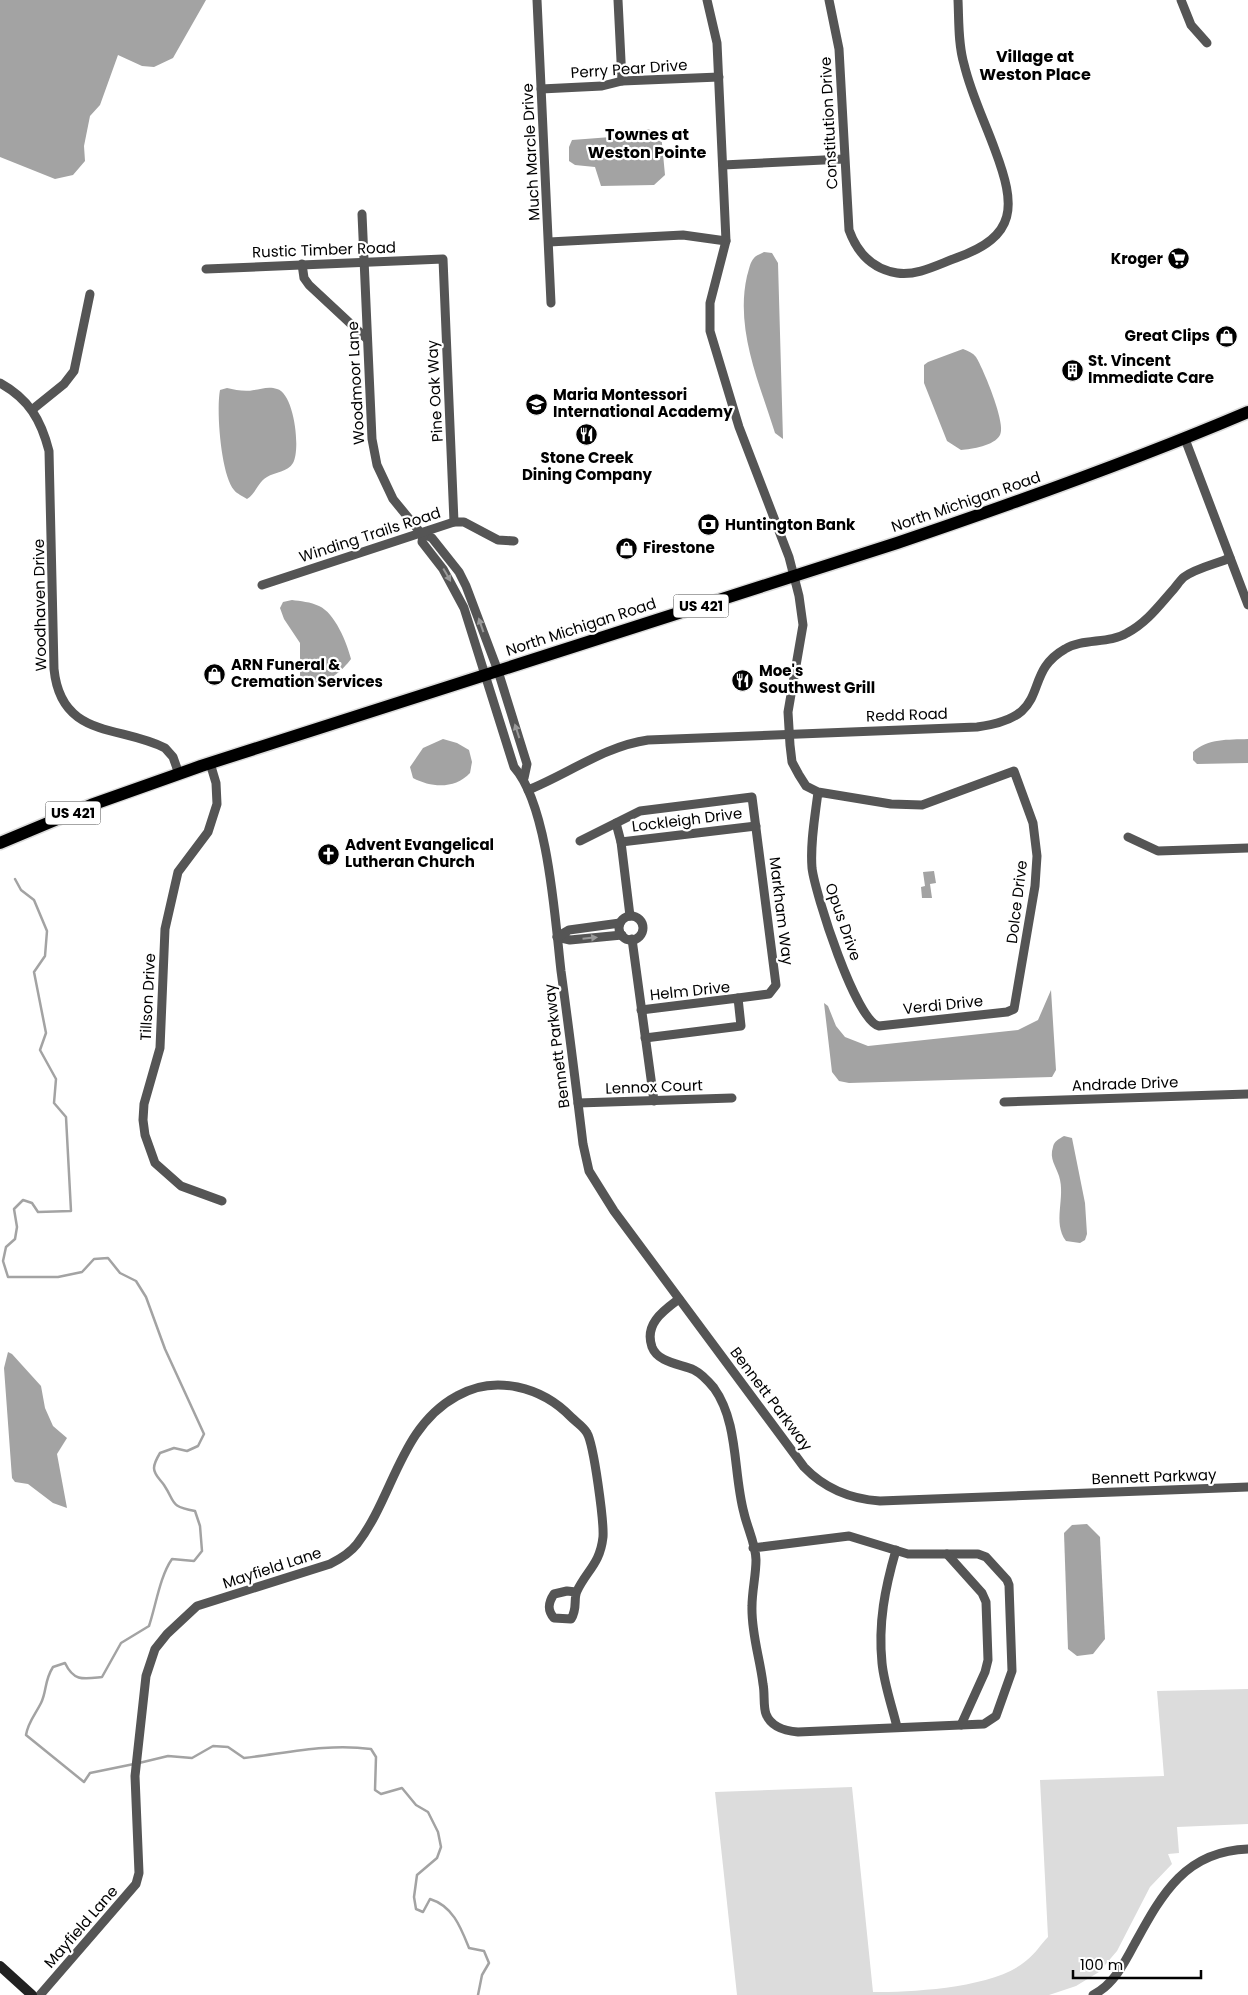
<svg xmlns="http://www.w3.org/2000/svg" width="1248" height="1995" viewBox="0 0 1248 1995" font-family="Poppins,sans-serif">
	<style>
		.green { fill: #dcdcdc }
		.water { fill: #a3a3a3 }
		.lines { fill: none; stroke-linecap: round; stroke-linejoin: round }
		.stream { stroke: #a3a3a3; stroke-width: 2.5 }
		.primary-casing { stroke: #dbdbdb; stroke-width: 15 }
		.street { stroke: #555; stroke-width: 9 }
		.secondary { stroke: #222; stroke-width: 10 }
		.primary { stroke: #000; stroke-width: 12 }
		.oneway { fill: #999 }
		.labels { text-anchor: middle; stroke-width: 4.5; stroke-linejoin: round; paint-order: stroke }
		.shield { fill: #fff; stroke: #4c4c4c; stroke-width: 1 }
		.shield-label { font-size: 14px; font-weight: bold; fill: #000 }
		.street-label { font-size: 15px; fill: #000; stroke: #fff }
		.poi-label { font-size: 15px; font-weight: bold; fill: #000; stroke: #fff; text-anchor: start }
		.neighbourhood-label { font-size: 16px; font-weight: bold; fill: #000; stroke: #fff }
	</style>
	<rect width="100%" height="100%" fill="#fff"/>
	<path class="green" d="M1248 1689V1824L1177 1827 1179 1853 1168 1854 1172 1864 1150 1887 1117 1951 1099 1972 1076 1986 1049 1995H737L715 1792 852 1787 873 1992C914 1992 996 1988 1027 1960 1035 1954 1041 1944 1048 1937L1040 1780 1164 1776 1157 1691Z"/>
	<g class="water">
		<polygon points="0,0 206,0 173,58 154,67 142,66 118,55 100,105 90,116 84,146 85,161 73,175 55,179 0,157"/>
		<polygon points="647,129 661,133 665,175 654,185 601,186 595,167 575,165 569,161 569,147 572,140 624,136"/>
		<path d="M764 252 772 253 778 263 783 439 775 433C759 382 735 329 747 276 749 270 750 262 754 258 756 255 761 254 764 252Z"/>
		<path d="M963 349C968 351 973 353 976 357 983 368 1007 425 1000 435 994 446 972 449 961 450L947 441 924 383V365L928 362Z"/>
		<path d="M227 388C236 390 245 392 254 390 261 389 269 386 277 389 294 393 301 449 293 463 288 472 275 472 267 477 257 483 256 494 247 499 243 496 237 494 234 490 221 475 216 410 220 390Z"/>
		<path d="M292 600C300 601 311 602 319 606 335 613 347 643 351 659 339 675 319 691 300 678V643L284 619 280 608 283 602Z"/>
		<path d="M443 739 457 743 469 750 472 762 470 773C455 789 432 788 413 778L410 767 423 748Z"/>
		<path d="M1248 739V763L1197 764 1193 760V752C1208 738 1228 740 1248 739Z"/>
		<polygon points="934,871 936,883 930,884 932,898 922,898 921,887 925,886 923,872"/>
		<polygon points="1051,990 1056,1070 1052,1077 849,1083 839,1081 832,1072 824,1003 828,1006 836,1026 845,1037 868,1046 1018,1030 1038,1020"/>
		<path d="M1064 1136 1072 1138 1085 1203 1087 1234 1085 1240 1080 1243 1066 1241C1052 1222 1066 1198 1059 1176 1056 1166 1049 1159 1053 1147 1054 1141 1059 1139 1064 1136Z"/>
		<polygon points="8,1352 12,1354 41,1386 45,1408 53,1426 67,1438 57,1454 67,1508 53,1503 28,1484 15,1482 12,1478 4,1368"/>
		<polygon points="1087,1524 1100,1537 1105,1639 1093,1654 1077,1656 1068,1649 1064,1533 1072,1525"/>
	</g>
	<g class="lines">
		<g class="stream">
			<path d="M15 879 21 890 34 900 47 931 45 956 34 972 46 1033 40 1050 56 1079 54 1103 66 1117 71 1211 38 1212 32 1203 23 1200 14 1209 17 1227 15 1239 6 1247 3 1261 8 1277H58L82 1272 94 1259 108 1258 120 1273 136 1281 146 1297 165 1349 204 1434 198 1446 187 1451 174 1448 160 1453C157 1458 154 1463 154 1468 154 1475 160 1479 164 1485 176 1503 169 1506 195 1511L200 1526 202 1551 194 1561 172 1559C160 1576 156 1605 149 1626L121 1643 102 1677C84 1679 74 1682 65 1663L53 1667C44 1681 47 1691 41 1703 35 1715 28 1722 26 1735L84 1782 90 1773 134 1764"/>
			<path d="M139 1763 168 1756 192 1758 213 1746 228 1747 244 1758C287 1753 328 1743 371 1749L376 1757 375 1790 381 1794 402 1788 416 1805 428 1812 438 1832 441 1847 437 1858 417 1875 414 1897 416 1909 423 1912 430 1899C453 1906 461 1928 469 1948L484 1951 489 1963 482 1975 478 1995"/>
		</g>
		<defs>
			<path id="primary" d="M0 843 91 805 201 766 897 543C1015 503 1133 461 1248 412"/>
		</defs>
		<use href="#primary" class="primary-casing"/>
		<g class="street">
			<polyline points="537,0 551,303"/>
			<polyline points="618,0 622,81"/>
			<path d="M707 0 717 43 726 241 710 303V331L739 427 789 557 799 596 803 625 788 712 790 745 792 762 799 775 806 786 818 792 891 804 922 805 1014 771 1033 823 1037 856 1035 886 1014 1009 1007 1012 879 1026C856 1022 815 893 812 868 810 843 815 817 818 792"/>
			<path d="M829 0 839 49 849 230C857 252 872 269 897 273 917 276 937 265 956 258 1018 236 1016 206 995 150 985 122 971 94 964 64 958 44 959 21 958 0"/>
			<polyline points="1181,0 1191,25 1207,43"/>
			<polyline points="541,89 602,86 622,81 719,77"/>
			<polyline points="723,165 844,159"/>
			<polyline points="362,214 372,439 377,465 393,499 420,532 432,538 459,572 466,586 498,671 527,764 524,778"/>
			<polyline points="549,242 683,235 726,241"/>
			<polyline points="302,264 304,278 309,285 367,339"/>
			<polyline points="206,269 443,259 454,522"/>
			<path d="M0 383C29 399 41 420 49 451L54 669C61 739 120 725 165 748L173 757 179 774"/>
			<polyline points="33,409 64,384 74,371 90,294"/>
			<polyline points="1185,439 1248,605"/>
			<path d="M423 535 422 542 443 569 464 608 514 767C548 805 555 919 561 971 569 1029 576 1086 583 1144L589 1171 614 1211 804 1467C825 1489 850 1499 880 1501L1248 1487"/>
			<polyline points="262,585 454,522 464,522 498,540 514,541"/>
			<polyline points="210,763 216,783 217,804 208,832 178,872 165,929 160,1048 144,1104 143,1120 145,1135 155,1163 181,1186 222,1201"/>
			<path d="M528 790C568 774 605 746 648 740L977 727C1056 717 1019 675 1065 649 1083 638 1109 644 1127 633 1146 623 1158 607 1172 591 1176 587 1180 580 1184 577 1196 568 1216 564 1230 558"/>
			<polyline points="616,823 621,842 630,916"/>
			<polyline points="1128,837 1158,851 1248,848"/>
			<polyline points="580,841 640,811 752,797 776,985 769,994 738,998"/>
			<polyline points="621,842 756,826"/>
			<circle cx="631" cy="928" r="12"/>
			<polyline points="557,937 570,940 622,935"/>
			<polyline points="557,937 569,930 620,923"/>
			<polyline points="632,939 654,1101"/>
			<polyline points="641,1010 738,998 741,1026 645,1038"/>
			<polyline points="1004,1102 1248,1094"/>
			<polyline points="578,1103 732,1098"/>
			<path d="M679 1299C663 1311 644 1324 652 1347 658 1363 681 1364 694 1370 702 1374 709 1382 714 1388 739 1423 733 1473 744 1513 747 1527 756 1545 756 1560 756 1575 752 1591 752 1606 751 1633 760 1658 763 1684 765 1693 763 1706 766 1714 771 1727 785 1731 798 1732L984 1724 996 1716 1012 1671 1009 1585 1007 1580 986 1557 978 1554H908L849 1536 753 1548"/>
			<path d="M896 1550C885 1588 878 1623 882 1663 884 1684 892 1706 897 1727"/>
			<polyline points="947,1554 982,1593 986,1602 988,1660 985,1672 961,1725"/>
			<path d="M40 1995 136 1884 139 1873 135 1776 146 1676 155 1649 167 1634 197 1606 330 1564C340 1559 350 1553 357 1544 394 1496 400 1427 457 1396 495 1374 542 1387 571 1417 576 1422 584 1427 587 1433 594 1445 604 1522 603 1537 600 1564 587 1570 577 1591 573 1600 578 1608 571 1619L554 1618C547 1610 548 1603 554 1594L567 1591 576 1592"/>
			<path d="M1093 1995C1113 1985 1124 1964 1134 1945 1161 1896 1184 1851 1248 1849"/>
		</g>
		<polyline class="secondary" points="0,1966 32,1995"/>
		<use href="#primary" class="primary"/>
	</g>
	<defs><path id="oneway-solid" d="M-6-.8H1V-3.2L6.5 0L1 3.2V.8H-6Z" transform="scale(1.25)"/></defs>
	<g class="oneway">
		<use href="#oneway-solid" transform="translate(447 575) rotate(60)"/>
		<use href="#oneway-solid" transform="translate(481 625) rotate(-109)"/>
		<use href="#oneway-solid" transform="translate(517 731) rotate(-108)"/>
		<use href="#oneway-solid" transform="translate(590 938) rotate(-6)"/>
	</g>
	<defs>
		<symbol id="supermarket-disc" viewBox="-11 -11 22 22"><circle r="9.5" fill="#000" stroke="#fff"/><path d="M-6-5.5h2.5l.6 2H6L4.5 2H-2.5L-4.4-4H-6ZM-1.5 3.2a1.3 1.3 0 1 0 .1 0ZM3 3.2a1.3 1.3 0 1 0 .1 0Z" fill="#fff"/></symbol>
		<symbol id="shop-disc" viewBox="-11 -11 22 22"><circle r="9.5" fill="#000" stroke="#fff"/><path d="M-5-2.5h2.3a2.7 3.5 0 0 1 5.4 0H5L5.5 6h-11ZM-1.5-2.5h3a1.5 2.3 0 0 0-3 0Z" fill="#fff"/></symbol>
		<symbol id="building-disc" viewBox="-11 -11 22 22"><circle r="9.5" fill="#000" stroke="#fff"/><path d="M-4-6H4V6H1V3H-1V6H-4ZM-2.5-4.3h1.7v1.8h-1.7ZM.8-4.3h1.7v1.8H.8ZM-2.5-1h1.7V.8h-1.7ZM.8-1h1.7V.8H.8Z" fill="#fff"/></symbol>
		<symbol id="school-disc" viewBox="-11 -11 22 22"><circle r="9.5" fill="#000" stroke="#fff"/><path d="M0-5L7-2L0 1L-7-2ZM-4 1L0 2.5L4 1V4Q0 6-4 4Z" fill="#fff"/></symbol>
		<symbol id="restaurant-disc" viewBox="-11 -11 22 22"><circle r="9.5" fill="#000" stroke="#fff"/><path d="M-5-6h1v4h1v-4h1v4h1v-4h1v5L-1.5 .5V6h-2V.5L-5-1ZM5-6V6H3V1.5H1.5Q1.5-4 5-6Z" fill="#fff"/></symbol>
		<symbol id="bank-disc" viewBox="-11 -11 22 22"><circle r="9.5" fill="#000" stroke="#fff"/><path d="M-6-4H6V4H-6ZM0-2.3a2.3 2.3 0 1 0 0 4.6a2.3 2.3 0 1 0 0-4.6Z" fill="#fff"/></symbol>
		<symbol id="church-disc" viewBox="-11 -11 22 22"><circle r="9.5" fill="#000" stroke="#fff"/><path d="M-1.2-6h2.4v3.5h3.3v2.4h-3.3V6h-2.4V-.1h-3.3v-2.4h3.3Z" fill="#fff"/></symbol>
	</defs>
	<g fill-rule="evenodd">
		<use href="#supermarket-disc" x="1166" y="246" width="25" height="25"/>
		<use href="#shop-disc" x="1214" y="324" width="25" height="25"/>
		<use href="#building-disc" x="1060" y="358" width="25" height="25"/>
		<use href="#school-disc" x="524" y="392" width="25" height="25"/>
		<use href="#restaurant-disc" x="574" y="422" width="25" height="25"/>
		<use href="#bank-disc" x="696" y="512" width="25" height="25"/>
		<use href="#shop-disc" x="614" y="536" width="25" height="25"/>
		<use href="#shop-disc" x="202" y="662" width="25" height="25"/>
		<use href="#restaurant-disc" x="730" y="668" width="25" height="25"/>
		<use href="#church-disc" x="316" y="842" width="25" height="25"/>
	</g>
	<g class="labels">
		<g class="shield">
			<rect x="673.5" y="594.5" width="55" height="23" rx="4"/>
			<rect x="45.5" y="801.5" width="55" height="23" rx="4"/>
		</g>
		<g class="shield-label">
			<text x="701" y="611">US 421</text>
			<text x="73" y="818">US 421</text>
		</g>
		<g class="street-label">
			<text transform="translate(629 69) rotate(-4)" y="5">Perry Pear Drive</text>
			<text transform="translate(829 123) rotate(-93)" y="5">Constitution Drive</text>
			<text transform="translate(531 152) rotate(-93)" y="5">Much Marcle Drive</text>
			<text transform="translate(324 250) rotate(-2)" y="5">Rustic Timber Road</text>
			<text transform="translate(356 383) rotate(-93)" y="5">Woodmoor Lane</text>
			<text transform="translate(435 391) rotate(-93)" y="5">Pine Oak Way</text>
			<text transform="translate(966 502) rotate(-19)" y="5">North Michigan Road</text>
			<text transform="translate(370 535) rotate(-18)" y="5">Winding Trails Road</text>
			<text transform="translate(40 605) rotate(-91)" y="5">Woodhaven Drive</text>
			<text transform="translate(581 627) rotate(-18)" y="5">North Michigan Road</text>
			<text transform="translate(907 715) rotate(-2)" y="5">Redd Road</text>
			<text transform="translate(687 820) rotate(-7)" y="5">Lockleigh Drive</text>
			<text transform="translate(1017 902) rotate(-83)" y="5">Dolce Drive</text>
			<text transform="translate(781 911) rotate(83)" y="5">Markham Way</text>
			<text transform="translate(843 922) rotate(71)" y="5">Opus Drive</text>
			<text transform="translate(690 991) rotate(-6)" y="5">Helm Drive</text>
			<text transform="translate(148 997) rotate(-87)" y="5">Tillson Drive</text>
			<text transform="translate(943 1005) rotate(-6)" y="5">Verdi Drive</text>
			<text transform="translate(557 1046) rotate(-97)" y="5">Bennett Parkway</text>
			<text transform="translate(1125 1084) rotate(-2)" y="5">Andrade Drive</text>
			<text transform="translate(654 1087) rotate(-2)" y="5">Lennox Court</text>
			<text transform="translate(771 1399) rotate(53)" y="5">Bennett Parkway</text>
			<text transform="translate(1154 1477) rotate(-2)" y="5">Bennett Parkway</text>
			<text transform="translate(272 1568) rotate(-18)" y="5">Mayfield Lane</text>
			<text transform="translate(81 1927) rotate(-49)" y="5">Mayfield Lane</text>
		</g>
		<g class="poi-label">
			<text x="1163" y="264" text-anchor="end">Kroger</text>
			<text x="1210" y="341" text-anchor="end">Great Clips</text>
			<text x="1088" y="366">St. Vincent<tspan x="1088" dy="17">Immediate Care</tspan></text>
			<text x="553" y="400">Maria Montessori<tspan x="553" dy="17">International Academy</tspan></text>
			<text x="587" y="463" text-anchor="middle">Stone Creek<tspan x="587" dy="17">Dining Company</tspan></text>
			<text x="725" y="530">Huntington Bank</text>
			<text x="643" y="553">Firestone</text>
			<text x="231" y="670">ARN Funeral &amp;<tspan x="231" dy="17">Cremation Services</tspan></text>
			<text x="759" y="676">Moe's<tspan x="759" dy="17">Southwest Grill</tspan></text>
			<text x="345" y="850">Advent Evangelical<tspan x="345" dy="17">Lutheran Church</tspan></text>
		</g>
		<g class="neighbourhood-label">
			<text x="1035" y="62">Village at<tspan x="1035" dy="18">Weston Place</tspan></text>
			<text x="647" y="140">Townes at<tspan x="647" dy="18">Weston Pointe</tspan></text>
		</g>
	</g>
	<path d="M1073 1970v8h128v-8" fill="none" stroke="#000000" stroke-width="2.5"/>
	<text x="1080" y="1970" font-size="15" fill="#000000" stroke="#ffffff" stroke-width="4" paint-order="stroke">100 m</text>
</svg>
